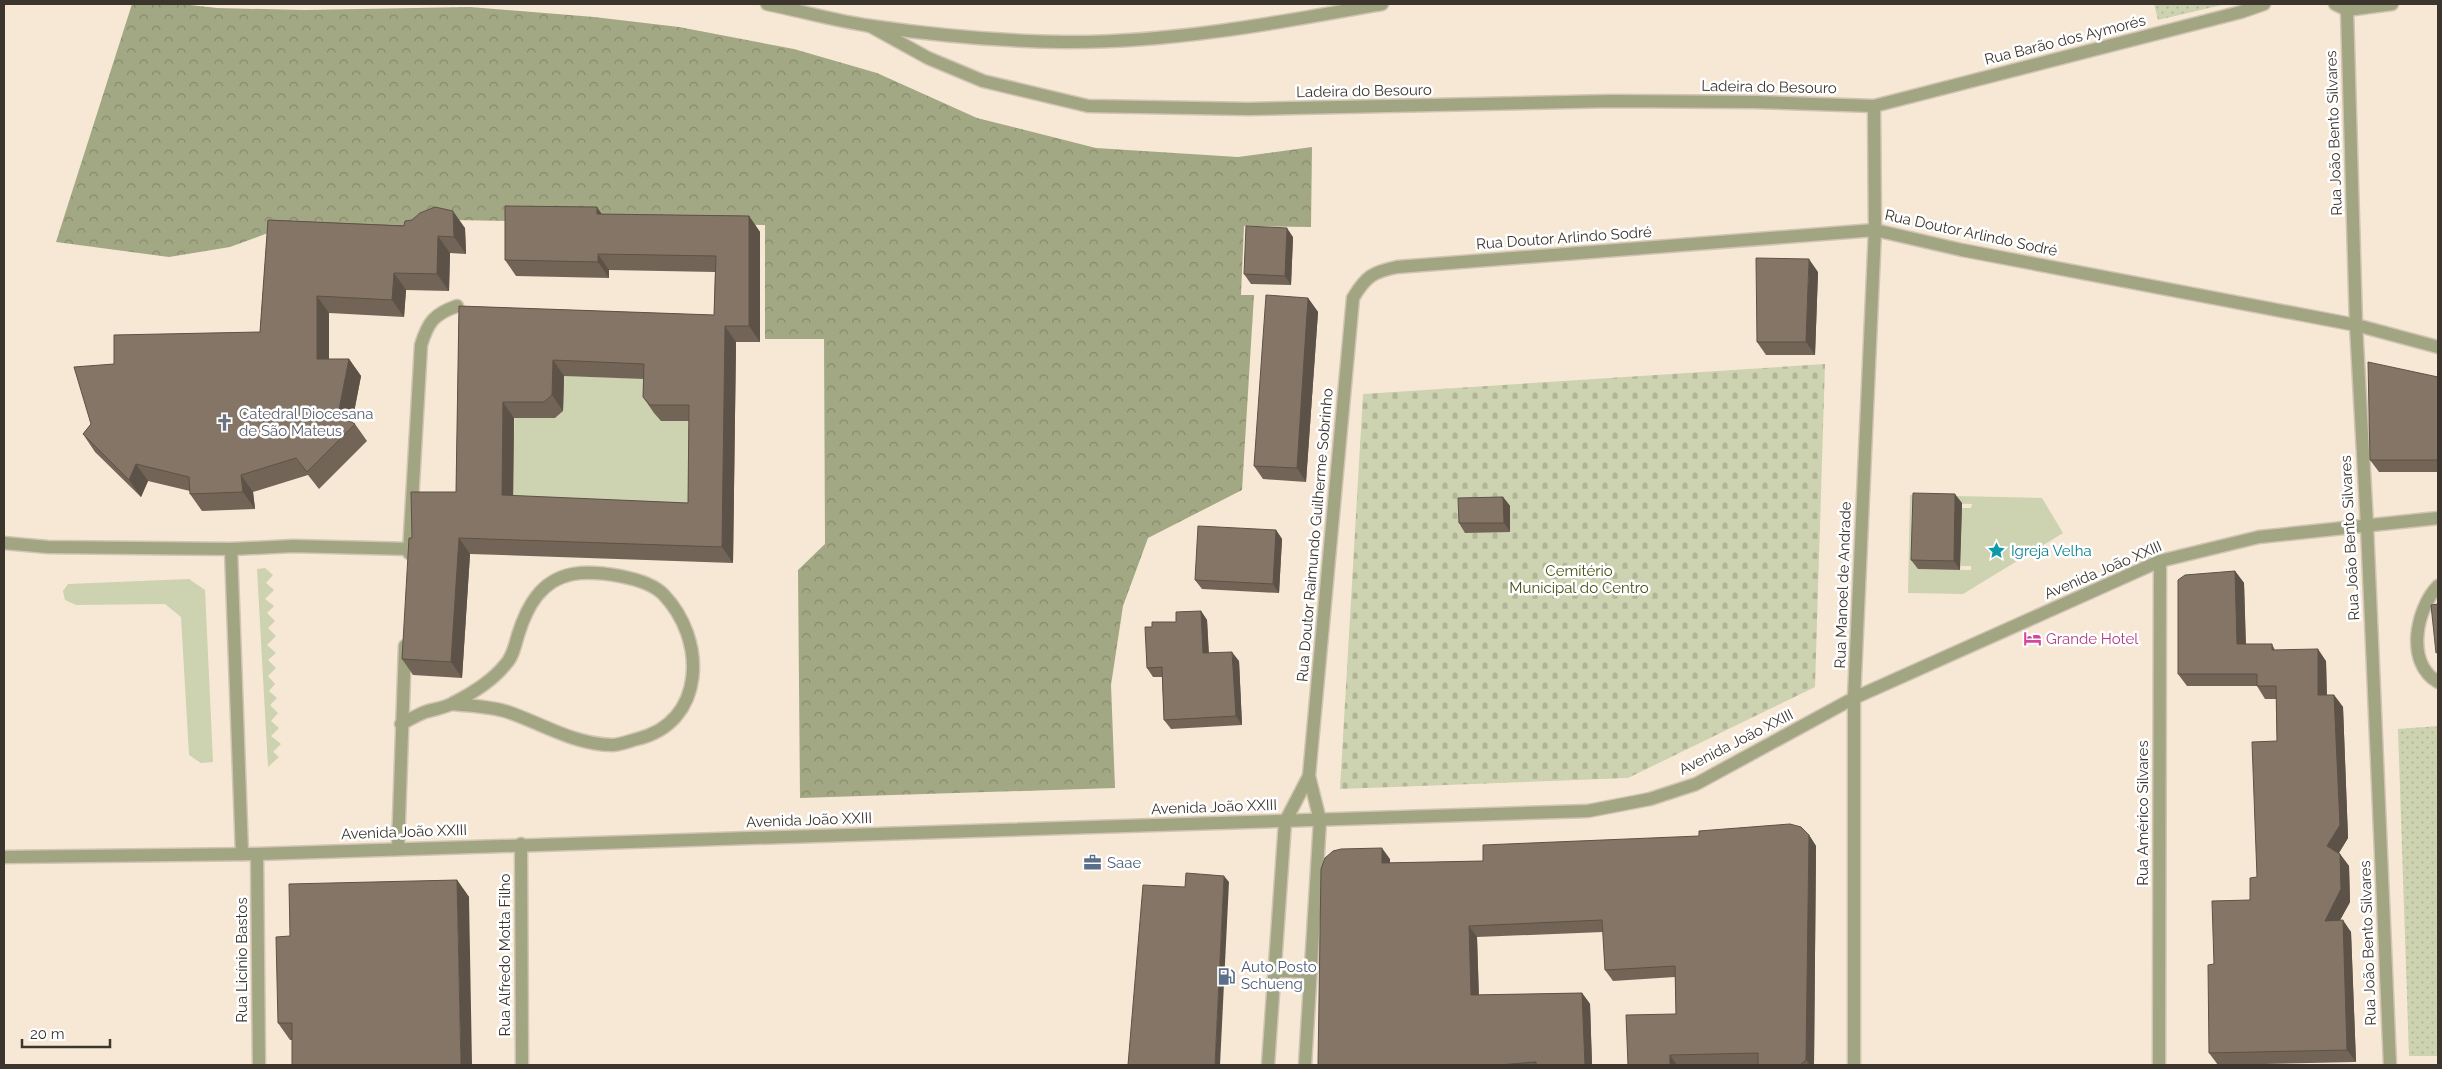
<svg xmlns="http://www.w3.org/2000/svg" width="2442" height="1069" viewBox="0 0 2442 1069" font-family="Raleway,sans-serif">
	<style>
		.green { fill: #cdd2b0; fill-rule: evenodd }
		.forest { fill: url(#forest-crowns) }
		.cemetery { fill: url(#cemetery-stones) }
		.park { fill: url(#park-dots) }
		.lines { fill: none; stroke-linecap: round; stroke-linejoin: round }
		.service-casing { stroke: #d1c4b4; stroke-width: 15 }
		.minor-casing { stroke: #d1c4b4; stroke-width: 15 }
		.tertiary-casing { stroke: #d1c4b4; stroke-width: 15 }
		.service { stroke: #a1a581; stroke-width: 12 }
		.minor { stroke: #a1a581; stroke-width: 12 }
		.tertiary { stroke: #a1a581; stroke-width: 12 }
		.wall { fill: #726558; fill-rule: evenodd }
		.shaded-wall { fill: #5d5247 }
		.building { fill: #857566; stroke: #5d5247; fill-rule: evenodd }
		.labels { text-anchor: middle; stroke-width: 5; stroke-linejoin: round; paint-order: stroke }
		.street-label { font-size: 15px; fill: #3b352e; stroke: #fff }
		.worship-label { font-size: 15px; fill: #5b616d; stroke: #fff; text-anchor: start }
		.culture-label { font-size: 15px; fill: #0d838f; stroke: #fff; text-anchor: start }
		.park-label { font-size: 15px; fill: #4b5014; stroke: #fff }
		.hotel-label { font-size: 15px; fill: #b23c85; stroke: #fff; text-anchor: start }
		.service-label { font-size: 15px; fill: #4e5e75; stroke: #fff; text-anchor: start }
	</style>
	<defs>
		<pattern id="forest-crowns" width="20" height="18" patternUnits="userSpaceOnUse" patternTransform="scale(1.25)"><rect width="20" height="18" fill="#a3a884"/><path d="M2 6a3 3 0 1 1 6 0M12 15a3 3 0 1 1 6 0" fill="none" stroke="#868a6c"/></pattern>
		<pattern id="cemetery-stones" width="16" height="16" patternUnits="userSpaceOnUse" patternTransform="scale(1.25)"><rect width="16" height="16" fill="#cdd2b0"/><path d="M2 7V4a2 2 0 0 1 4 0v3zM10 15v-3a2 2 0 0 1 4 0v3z" fill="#b1b598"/></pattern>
		<pattern id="park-dots" width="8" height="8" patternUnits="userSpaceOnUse" patternTransform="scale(1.25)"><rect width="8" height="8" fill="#cdd2b0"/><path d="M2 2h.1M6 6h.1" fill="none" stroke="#b1b598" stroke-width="1.8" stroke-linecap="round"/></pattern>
	</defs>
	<rect width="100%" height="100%" fill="#f7e8d5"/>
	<g class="green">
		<polygon points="515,374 701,381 698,518 513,511"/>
		<path d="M1910 495 2042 498 2063 533 1963 594 1908 593ZM1919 503 1972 504 1971 508H1961V566H1971V570L1918 569Z"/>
		<polygon points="265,568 273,575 266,583 274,590 265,599 274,606 267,613 275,621 268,628 276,636 267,645 276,653 268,660 276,668 268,676 275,684 269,691 277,698 270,705 278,713 271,721 279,728 271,736 281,744 273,752 279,757 268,767 257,569"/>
		<polygon points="189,579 205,590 213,762 201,763 189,755 181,617 165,604 76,605 65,600 63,591 68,584"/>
	</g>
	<polygon class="forest" points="132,4 181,4 217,8 304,10 470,7 594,17 679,27 794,49 877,73 977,118 1096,148 1238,157 1312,147 1311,227 1244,226 1241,295 1254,295 1242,490 1148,538 1123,606 1111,685 1115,788 800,798 798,570 825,544 824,339 765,339 765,225 451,220 417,227 279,229 230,247 169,257 56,242"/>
	<polygon class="cemetery" points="1825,364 1815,687 1628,778 1340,789 1363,394"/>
	<g class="park">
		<polygon points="2154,4 2226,4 2158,20"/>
		<polygon points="2438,726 2438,1056 2409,1056 2398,729"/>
	</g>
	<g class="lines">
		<defs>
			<g id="service">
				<polyline points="4,543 48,547 231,549 293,546 410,549"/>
				<polyline points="231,549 242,854"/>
				<path d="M409 553 421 345C428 322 434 314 457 306"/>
				<path d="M2438 586C2416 609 2405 663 2438 682"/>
				<path d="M401 724C409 720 417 715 425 712 434 709 445 708 453 703 471 694 492 681 505 665 513 657 515 645 518 635 527 606 541 580 573 574 596 570 646 577 663 594 707 639 706 723 637 739 629 741 620 745 612 745 573 744 543 724 508 712 490 706 471 706 452 704"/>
				<polyline points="398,848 405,646"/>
			</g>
			<g id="minor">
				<path d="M767 4C801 11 836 21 871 26 933 35 1000 41 1063 42 1170 43 1277 23 1382 4"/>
				<polyline points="2335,4 2347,10 2392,4"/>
				<polyline points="2347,10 2356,325 2367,526 2390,1065"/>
				<polyline points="870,26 928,58 983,81 1088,106 1249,109 1612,101 1755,102 1874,106 2241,12 2264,4"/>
				<path d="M1320 820 1309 776 1353 298C1366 276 1373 272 1397 267L1875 230 1962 250 2356 325 2438 347"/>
				<polyline points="1285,822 1309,776"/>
				<polyline points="521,844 522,1065"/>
				<polyline points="257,854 259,1065"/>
				<polyline points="1854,1065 1854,698 1875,230 1874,106"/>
				<polyline points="2159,1065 2160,561"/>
			</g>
			<g id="tertiary">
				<polyline points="4,857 257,854 1588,811 1650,799 1696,784 1854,698 2160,561 2259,537 2438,518"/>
				<polyline points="1275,971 1309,972"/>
				<polyline points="1268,1065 1285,822"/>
				<polyline points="1305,1065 1320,820"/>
			</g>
		</defs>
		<use href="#service" class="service-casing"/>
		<use href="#minor" class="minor-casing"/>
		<use href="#tertiary" class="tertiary-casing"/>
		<use href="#service" class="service"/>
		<use href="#minor" class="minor"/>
		<use href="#tertiary" class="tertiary"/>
	</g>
	<g class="wall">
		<path d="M602 214 749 216 760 232V342H736L733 563 470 554 462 678 413 675 402 659 412 538 456 492 459 306 714 315 715 272 609 270V278L516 276 505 260ZM564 376 643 379V397L654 413 661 421H689L688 503 513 496 514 418H555L563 411Z"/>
		<polygon points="268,220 465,228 466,254 450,253 449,291 406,290 404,317 329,313 329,359 349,359 361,376 352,423 355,424 367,441 319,489 308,475 253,492 255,509 202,511 190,494 190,491 148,481 141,497 95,452 83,434 91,424 114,364 260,332"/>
		<polygon points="1293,237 1291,285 1251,284 1244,274"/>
		<polygon points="1818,272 1815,355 1766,355 1757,342"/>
		<polygon points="1308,298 1318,312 1306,482 1263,479 1254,466"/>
		<polygon points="2438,377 2438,472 2379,472 2370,460"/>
		<polygon points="1503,497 1510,506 1510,532 1465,533 1459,523"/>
		<polygon points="1962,503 1960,570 1918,569 1911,560"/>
		<polygon points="1276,530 1282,539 1279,593 1202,589 1195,580"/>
		<polygon points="2235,571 2244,583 2246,644 2272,644 2275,650 2326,661 2327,695 2334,695 2343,707 2348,838 2339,853 2349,866 2350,902 2340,920 2351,932 2356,1062 2218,1065 2209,1053 2214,964 2250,900 2257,877 2277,741 2276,699 2265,699 2257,686 2187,686 2178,674"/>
		<polygon points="1201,611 1207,620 1209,653 1239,661 1242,725 1171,729 1164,720 1162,677 1153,677 1147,668 1152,627 1176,622"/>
		<polygon points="1809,835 1816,846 1814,1065 1758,1065 1758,1064 1703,1065 1628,1065 1676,1014 1675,977 1613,981 1605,970 1603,932 1477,937 1479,995 1582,993 1590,1004 1592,1065 1318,1065 1390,859 1390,863 1483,861"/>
		<polygon points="457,880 469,897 292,1040 290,1040 278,1023 290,936"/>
	</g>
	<g class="shaded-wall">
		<polygon points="597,207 608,223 597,214"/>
		<polygon points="453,211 465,228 466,254 454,237"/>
		<polygon points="749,216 760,232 760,342 749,326"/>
		<polygon points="1287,228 1293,237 1291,285 1285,276"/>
		<polygon points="438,236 450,253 449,291 437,274"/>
		<polygon points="598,254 609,270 609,278 598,262"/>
		<polygon points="1809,259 1818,272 1815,355 1806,342"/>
		<polygon points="394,273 406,290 404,317 392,300"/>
		<polygon points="317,296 329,313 329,376 317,359"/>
		<polygon points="1308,298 1318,312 1306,482 1297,468"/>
		<polygon points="725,326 736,342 733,563 722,547"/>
		<polygon points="349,359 361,376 351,427 338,415"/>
		<polygon points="553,360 564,376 563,411 552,395"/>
		<polygon points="503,402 514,418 513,511 502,495"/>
		<polygon points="136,464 148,481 141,497 129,480"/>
		<polygon points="241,475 253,492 255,509 243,492"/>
		<polygon points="1955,494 1962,503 1960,570 1954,561"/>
		<polygon points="1503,497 1510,506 1510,532 1504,523"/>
		<polygon points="1276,530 1282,539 1279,593 1273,584"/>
		<polygon points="459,538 470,554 462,678 451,662"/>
		<polygon points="2235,571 2244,583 2246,656 2237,644"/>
		<polygon points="1201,611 1207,620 1209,662 1203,653"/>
		<polygon points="2318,649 2326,661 2327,708 2318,695"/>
		<polygon points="1232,652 1239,661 1242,725 1236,716"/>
		<polygon points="2334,695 2343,707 2348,838 2335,859 2327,846"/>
		<polygon points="1809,835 1816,846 1814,1065 1810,1065 1806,1060"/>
		<polygon points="1382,848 1390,859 1390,874 1382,863"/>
		<polygon points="2340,854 2349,866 2350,902 2333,933 2325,921"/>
		<polygon points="1224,876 1229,882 1220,1065 1215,1065"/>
		<polygon points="457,880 469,897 472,1065 461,1065"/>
		<polygon points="2343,920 2351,932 2356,1062 2347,1050"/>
		<polygon points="1469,926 1477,937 1479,1006 1471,995"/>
		<polygon points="1582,993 1590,1004 1592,1065 1585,1065"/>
		<polygon points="1670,1055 1677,1065 1670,1065"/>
	</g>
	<g class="building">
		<path d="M505 206 597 207V214L749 216V326H725L722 547 459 538 451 662 402 659 409 538H412L411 492H456L459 306 714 315 716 256 598 254V262L505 260ZM553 360 644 364 643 397 650 405H689L688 503 502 495 503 402H544L552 395Z"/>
		<polygon points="435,207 453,211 454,237 438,236 437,274 394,273 392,300 317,296 317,359 349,359 338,415 355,424 307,472 296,458 241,475 243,492 190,494 189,477 136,464 129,480 83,434 91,424 74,367 114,364 114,335 260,332 268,220 404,226 405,221 412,220 420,213"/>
		<polygon points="1246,226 1287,228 1285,276 1244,274"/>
		<polygon points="1756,258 1809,259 1806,342 1757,342"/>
		<polygon points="1266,295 1308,298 1297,468 1254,466"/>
		<polygon points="2368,362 2438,377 2438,460 2370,460"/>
		<polygon points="1913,493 1955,494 1954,561 1911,560"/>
		<polygon points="1503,497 1504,523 1459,523 1458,498"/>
		<polygon points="1198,526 1276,530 1273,584 1195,580"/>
		<polygon points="2235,571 2237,644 2272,644 2272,650 2318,649 2318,695 2334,695 2340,825 2327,846 2340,854 2341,889 2325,921 2343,920 2347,1050 2209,1053 2208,965 2214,964 2212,901 2250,900 2250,878 2257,877 2252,742 2277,741 2276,686 2257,686 2257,674 2178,674 2178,580 2185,575"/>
		<polygon points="2438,604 2438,652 2436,653 2431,605"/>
		<polygon points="1201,611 1203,653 1232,652 1236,716 1164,720 1162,667 1147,668 1145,627 1152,627 1152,622 1176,622 1176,612"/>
		<polygon points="1790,824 1801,827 1809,835 1806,1060 1800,1065 1758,1065 1758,1053 1670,1055 1670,1065 1628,1065 1626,1015 1676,1014 1675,966 1605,970 1602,920 1469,926 1471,995 1582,993 1585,1065 1536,1065 1536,1062 1498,1065 1318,1065 1321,869 1325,858 1333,851 1341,849 1382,848 1382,863 1483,861 1483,845 1699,836 1699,831"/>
		<polygon points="1186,873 1224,876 1215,1065 1128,1065 1143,885 1185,887"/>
		<polygon points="457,880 461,1065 292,1065 292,1023 278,1023 276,937 290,936 289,884"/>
	</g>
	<defs>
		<symbol id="church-bare" viewBox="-9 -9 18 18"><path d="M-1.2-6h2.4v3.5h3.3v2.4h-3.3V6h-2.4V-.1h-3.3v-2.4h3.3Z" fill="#6b7280" stroke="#fff" stroke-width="2.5" paint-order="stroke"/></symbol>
		<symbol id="sight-bare" viewBox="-9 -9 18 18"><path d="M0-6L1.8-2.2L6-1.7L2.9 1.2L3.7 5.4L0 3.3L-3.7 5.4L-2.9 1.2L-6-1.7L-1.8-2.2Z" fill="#0f9aa8" stroke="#fff" stroke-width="2.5" paint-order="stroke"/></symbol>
		<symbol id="hotel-bare" viewBox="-9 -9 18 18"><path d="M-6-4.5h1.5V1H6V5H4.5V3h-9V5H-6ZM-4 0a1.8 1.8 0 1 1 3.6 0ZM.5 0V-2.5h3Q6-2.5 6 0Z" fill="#d1479c" stroke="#fff" stroke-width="2.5" paint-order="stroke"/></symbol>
		<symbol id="office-bare" viewBox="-9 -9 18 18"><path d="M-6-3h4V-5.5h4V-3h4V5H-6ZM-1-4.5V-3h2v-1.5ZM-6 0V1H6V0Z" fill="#5c6f8a" stroke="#fff" stroke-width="2.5" paint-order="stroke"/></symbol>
		<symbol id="fuel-bare" viewBox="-9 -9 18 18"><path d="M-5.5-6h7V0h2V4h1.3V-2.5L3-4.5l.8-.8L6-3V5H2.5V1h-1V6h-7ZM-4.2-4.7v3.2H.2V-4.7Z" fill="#5c6f8a" stroke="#fff" stroke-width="2.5" paint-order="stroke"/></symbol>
	</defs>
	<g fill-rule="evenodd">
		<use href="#church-bare" x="212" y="410" width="25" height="25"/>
		<use href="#sight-bare" x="1984" y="538" width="25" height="25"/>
		<use href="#hotel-bare" x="2020" y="626" width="25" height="25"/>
		<use href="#office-bare" x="1080" y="850" width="25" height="25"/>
		<use href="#fuel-bare" x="1214" y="964" width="25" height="25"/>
	</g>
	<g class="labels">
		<g class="street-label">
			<text transform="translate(2065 40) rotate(-14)" y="5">Rua Barão dos Aymorés</text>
			<text transform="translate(1769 87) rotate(1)" y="5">Ladeira do Besouro</text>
			<text transform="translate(1364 91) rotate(-1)" y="5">Ladeira do Besouro</text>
			<text transform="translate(2334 133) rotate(-92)" y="5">Rua João Bento Silvares</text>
			<text transform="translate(1971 233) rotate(12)" y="5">Rua Doutor Arlindo Sodré</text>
			<text transform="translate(1564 238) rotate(-4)" y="5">Rua Doutor Arlindo Sodré</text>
			<text transform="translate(1315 535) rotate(-85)" y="5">Rua Doutor Raimundo Guilherme Sobrinho</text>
			<text transform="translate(2350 538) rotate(-93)" y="5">Rua João Bento Silvares</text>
			<text transform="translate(2103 570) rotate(-23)" y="5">Avenida João XXIII</text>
			<text transform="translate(1843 585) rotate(-88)" y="5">Rua Manoel de Andrade</text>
			<text transform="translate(1736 742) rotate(-27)" y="5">Avenida João XXIII</text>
			<text transform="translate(1214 807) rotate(-2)" y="5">Avenida João XXIII</text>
			<text transform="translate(2143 813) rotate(-90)" y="5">Rua Américo Silvares</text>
			<text transform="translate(809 820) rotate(-2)" y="5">Avenida João XXIII</text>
			<text transform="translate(404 832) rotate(-2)" y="5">Avenida João XXIII</text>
			<text transform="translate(2368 943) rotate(-92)" y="5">Rua João Bento Silvares</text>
			<text transform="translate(505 955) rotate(-90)" y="5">Rua Alfredo Motta Filho</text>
			<text transform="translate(242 960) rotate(-90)" y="5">Rua Licínio Bastos</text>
		</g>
		<g class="worship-label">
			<text x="239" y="419">Catedral Diocesana<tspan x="239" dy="17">de São Mateus</tspan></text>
		</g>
		<g class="culture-label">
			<text x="2011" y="556">Igreja Velha</text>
		</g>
		<g class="park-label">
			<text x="1579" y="576">Cemitério<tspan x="1579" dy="17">Municipal do Centro</tspan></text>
		</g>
		<g class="hotel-label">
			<text x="2046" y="644">Grande Hotel</text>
		</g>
		<g class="service-label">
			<text x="1107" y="868">Saae</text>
			<text x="1241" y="972">Auto Posto<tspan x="1241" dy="17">Schueng</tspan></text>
		</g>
	</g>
	<rect width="2442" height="1069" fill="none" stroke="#3b352e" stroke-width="10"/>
	<path d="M22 1039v8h88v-8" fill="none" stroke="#3b352e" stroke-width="2.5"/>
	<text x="30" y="1039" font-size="15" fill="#3b352e" stroke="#ffffff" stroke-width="4" paint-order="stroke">20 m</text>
</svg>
